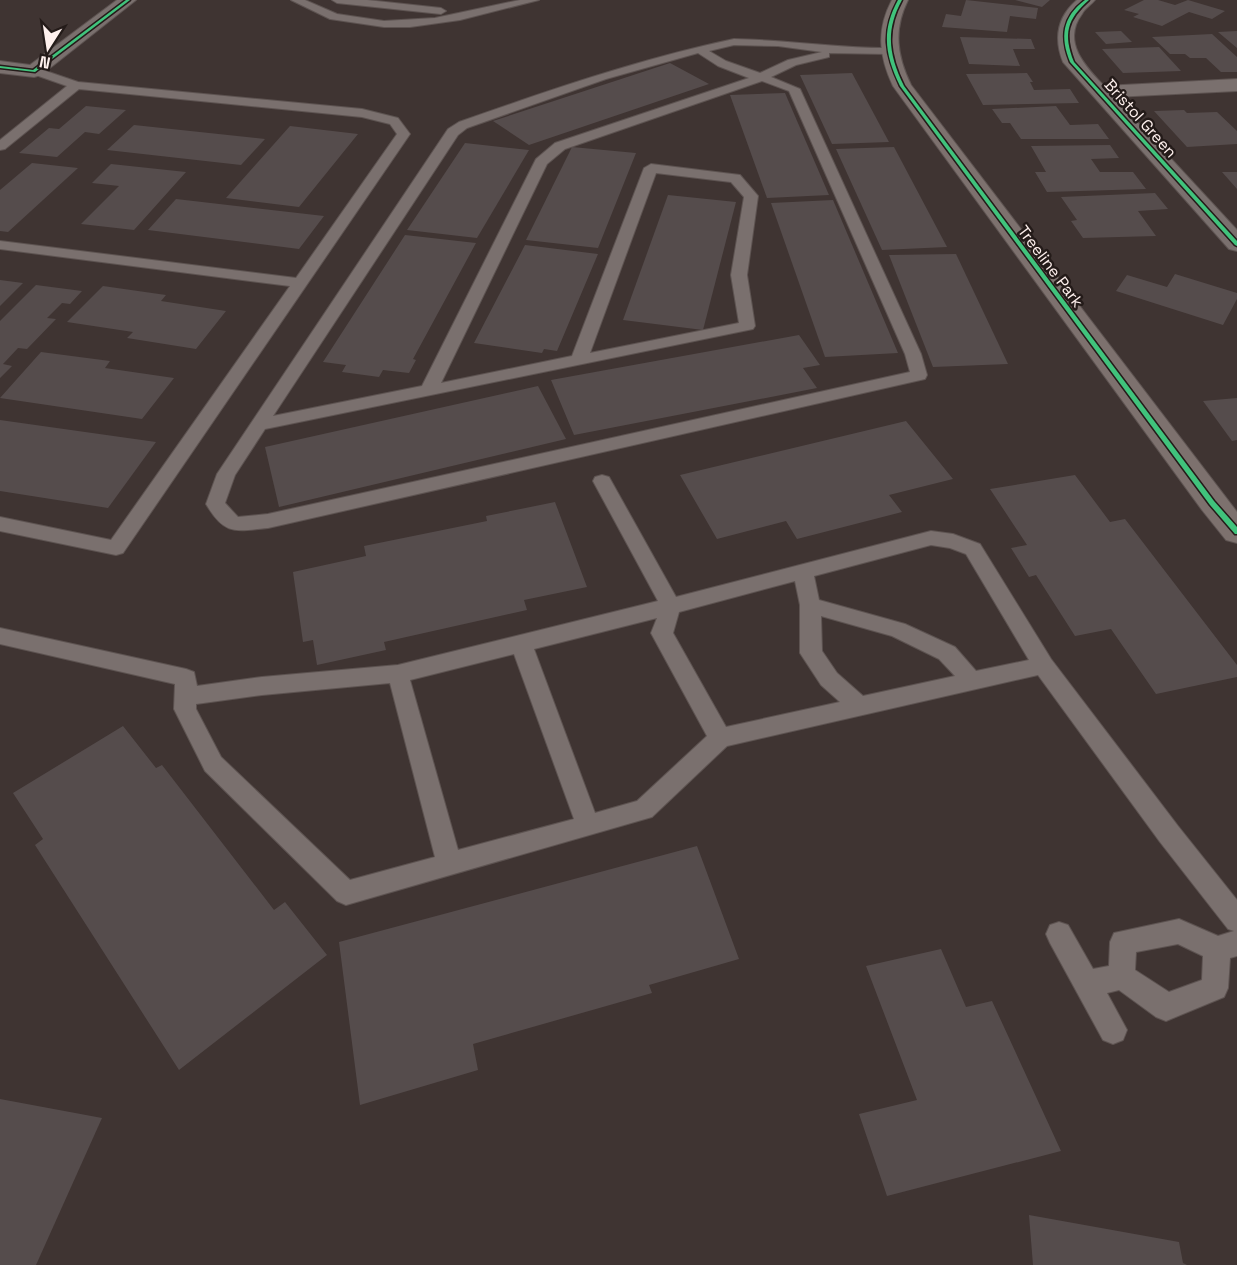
<svg xmlns="http://www.w3.org/2000/svg" width="1237" height="1265" viewBox="0 0 1237 1265" font-family="'Space Grotesk',sans-serif">
	<style>
		.building { fill: #554c4c }
		.lines { fill: none; stroke-linecap: round; stroke-linejoin: round }
		.lane-casing { stroke: #5d5351; stroke-width: 2 }
		.street-casing { stroke: #5d5351; stroke-width: 2 }
		.secondary-casing { stroke: #5d5351; stroke-width: 2 }
		.lane { fill: #7a706e; fill-rule: evenodd }
		.street { fill: #7a706e; fill-rule: evenodd }
		.secondary { fill: #7d716e; fill-rule: evenodd }
		.cycleway-casing { stroke: #241b19; stroke-width: 3 }
		.cycleway { fill: #40c37c; fill-rule: evenodd }
		.labels { text-anchor: middle; stroke-width: 5; stroke-linejoin: round; paint-order: stroke }
		.far-street-label { font-size: 16px; fill: #fef0ed; stroke: #241b19 }
	</style>
	<rect width="100%" height="100%" fill="#3f3432"/>
	<g class="building">
		<polygon points="966,0 1038,8 1036,19 1010,16 1007,32 942,27 946,14 961,16"/>
		<polygon points="1015,0 1050,0 1042,7"/>
		<polygon points="1144,0 1158,0 1175,5 1188,0 1225,11 1212,19 1189,12 1162,26 1133,17 1139,14 1124,10"/>
		<polygon points="1121,31 1132,42 1106,44 1095,32"/>
		<polygon points="1237,31 1237,48 1218,32"/>
		<polygon points="1212,34 1237,57 1237,72 1221,72 1206,58 1190,58 1185,54 1170,54 1152,37"/>
		<polygon points="960,37 1031,39 1035,49 1013,49 1020,66 969,64"/>
		<polygon points="1159,47 1181,71 1123,73 1102,49"/>
		<polygon points="670,63 709,84 529,145 493,121"/>
		<polygon points="852,73 889,142 832,144 800,75"/>
		<polygon points="1027,73 1033,82 1030,82 1034,90 1070,89 1079,103 983,105 966,74"/>
		<polygon points="785,93 829,195 767,198 730,95"/>
		<polygon points="86,106 126,110 99,134 85,132 57,157 19,153 49,128 59,129"/>
		<polygon points="1056,106 1070,125 1098,124 1109,139 1021,139 1010,123 1002,123 992,109"/>
		<polygon points="1184,110 1187,113 1217,112 1237,131 1237,144 1187,147 1154,111"/>
		<polygon points="134,125 265,139 241,165 107,150"/>
		<polygon points="290,126 358,134 299,207 226,198"/>
		<polygon points="465,143 529,150 477,238 407,230"/>
		<polygon points="1110,145 1119,158 1091,159 1100,172 1133,172 1146,189 1047,192 1035,172 1046,172 1031,146"/>
		<polygon points="572,147 636,153 598,248 526,240"/>
		<polygon points="894,147 947,247 882,250 836,149"/>
		<polygon points="32,163 78,168 8,232 0,231 0,190"/>
		<polygon points="111,164 186,172 134,230 81,224 119,186 92,183"/>
		<polygon points="1222,172 1237,172 1237,189"/>
		<polygon points="1155,193 1168,209 1138,211 1156,236 1083,238 1071,221 1077,220 1061,197"/>
		<polygon points="668,195 736,202 703,330 623,320"/>
		<polygon points="176,199 324,216 299,249 148,230"/>
		<polygon points="833,200 898,353 825,357 771,203"/>
		<polygon points="405,235 476,243 413,359 416,360 409,373 383,370 379,377 342,372 346,365 323,362"/>
		<polygon points="525,245 598,254 557,351 544,349 542,353 474,343"/>
		<polygon points="956,254 1008,364 933,367 889,255"/>
		<polygon points="1175,274 1237,293 1237,299 1223,325 1116,291 1127,275 1167,287"/>
		<polygon points="0,280 23,283 0,306"/>
		<polygon points="36,285 82,291 70,304 62,303 47,318 56,319 27,349 18,348 3,364 12,366 0,378 0,321"/>
		<polygon points="103,286 166,295 161,301 226,311 196,349 127,338 133,332 67,322"/>
		<polygon points="799,335 820,365 803,368 817,388 574,435 551,380"/>
		<polygon points="41,352 110,361 105,368 174,378 142,419 0,398"/>
		<polygon points="538,386 566,439 279,507 265,447"/>
		<polygon points="1237,398 1237,440 1232,441 1203,401"/>
		<polygon points="0,420 156,442 108,508 0,491"/>
		<polygon points="906,421 953,479 889,495 902,512 797,539 786,521 717,539 680,475"/>
		<polygon points="1075,475 1110,522 1125,519 1237,665 1237,677 1156,694 1111,629 1075,636 1036,575 1029,577 1011,548 1027,545 990,489"/>
		<polygon points="555,502 587,587 524,600 527,610 384,642 386,650 317,665 313,640 303,642 293,572 366,556 364,546 487,521 486,516"/>
		<polygon points="123,726 156,768 162,765 274,910 285,902 327,955 179,1070 35,845 43,839 13,793"/>
		<polygon points="697,846 739,959 649,985 652,993 473,1044 478,1070 360,1105 339,942"/>
		<polygon points="941,949 966,1007 992,1001 1061,1151 887,1196 859,1114 917,1100 866,966"/>
		<polygon points="0,1099 102,1118 36,1265 0,1265"/>
		<polygon points="1029,1215 1179,1242 1183,1263 1187,1265 1033,1265"/>
	</g>
	<g class="lines">
		<defs>
			<g id="lane">
				<polygon points="291,0 305,0 337,14 384,21 435,18 520,0 539,0 460,20 410,27 384,27 330,19"/>
				<polygon points="332,0 367,0 441,8 446,11 441,14 337,3"/>
				<path d="M734 39C786 40 836 48 888 48L894 51 888 54 829 53V57L796 65 771 77 800 89 921 354 927 375 925 379 268 528C235 531 225 536 206 504L217 474 448 129 459 122C550 90 640 59 734 39ZM734 45 778 46 822 52 788 60 760 73 726 61 709 51ZM698 53 718 66 749 78 555 143 536 159 422 386 273 416 458 135 467 128 606 79ZM762 81 789 91 905 354 910 372 268 514 238 517 225 503 235 475 265 429 753 329 755 326 747 275 758 196 740 175 651 164 644 168 572 356 441 383 547 164 565 149ZM656 173 731 182 744 197 731 275 739 323 590 353Z"/>
				<polygon points="34,67 78,82 362,109 398,118 410,134 123,553 116,555 0,531 0,517 111,540 290,286 0,249 0,241 296,278 397,134 390,124 362,117 79,89 5,149 0,150 0,140 67,86 30,73 28,71"/>
				<path d="M602 475 609 477 676 597 931 531 953 534 980 544 1051 659 1178 826 1237 900V956L1230 958 1228 988 1224 997 1166 1021 1156 1017 1119 990 1107 993 1127 1030 1123 1040 1113 1044 1103 1040 1050 943 1046 934 1050 925 1059 922 1068 925 1093 969 1109 966 1110 942 1114 933 1179 919 1218 936 1234 931 1228 929 1160 842 1038 675 727 746 652 817 346 905 337 901 205 771 174 709 175 684 0 644V628L186 669 194 672 197 686 262 677 398 665 658 601 593 481 595 477ZM931 545 950 548 966 554 1029 660 976 671 955 647 905 624 819 600 814 576ZM795 581 800 605V653L821 685 840 702 726 727 673 633 679 612ZM821 616 892 636 939 659 955 676 863 696 837 673 822 651ZM657 618 651 633 707 736 637 801 595 813 534 649ZM514 654 574 819 458 850 410 680ZM390 683 435 857 350 880 221 757 196 709V704L262 695ZM1178 944 1203 956 1202 980 1169 992 1135 970 1136 952Z"/>
			</g>
			<g id="street">
				<polygon points="117,0 136,0 41,75 34,77 0,73 0,61 30,65"/>
				<path d="M1077 0H1095C1091 5 1085 8 1082 14 1061 42 1086 67 1104 86L1237 79V91L1114 97 1237 230V251L1229 249 1063 62C1054 39 1057 17 1077 0Z"/>
			</g>
			<path id="secondary" d="M892 0H908C893 30 897 56 911 85L1237 512V543L1226 540 1202 510 893 86C879 56 876 30 892 0Z"/>
		</defs>
		<use href="#lane" class="lane-casing"/>
		<use href="#street" class="street-casing"/>
		<use href="#secondary" class="secondary-casing"/>
		<use href="#lane" class="lane"/>
		<use href="#street" class="street"/>
		<use href="#secondary" class="secondary"/>
		<defs>
			<g id="cycleway">
				<polygon points="126,0 130,0 35,72 0,68 0,66 33,70"/>
				<path d="M898 0H902C885 31 889 55 904 86L1214 501 1237 527V534H1235L1210 505 900 86C885 55 881 31 898 0Z"/>
				<path d="M1085 0H1089C1067 19 1063 34 1074 62L1237 241V246L1235 245 1070 62C1060 37 1062 17 1085 0Z"/>
			</g>
		</defs>
		<use href="#cycleway" class="cycleway-casing"/>
		<use href="#cycleway" class="cycleway"/>
	</g>
	<g class="labels">
		<g class="far-street-label">
			<text transform="translate(1141 118) rotate(48)" y="6">Bristol Green</text>
			<text transform="translate(1051 266) rotate(53)" y="6">Treeline Park</text>
		</g>
	</g>
	<g transform="translate(48 48) rotate(192)" stroke="#241b19" stroke-width="4.5" paint-order="stroke">
	<path d="M0-4.5L10 22L0 15L-10 22Z" fill="#fef0ed"/>
	<text y="-9" font-size="16" font-weight="bold" text-anchor="middle" fill="#fef0ed">N</text>
	</g>
</svg>
